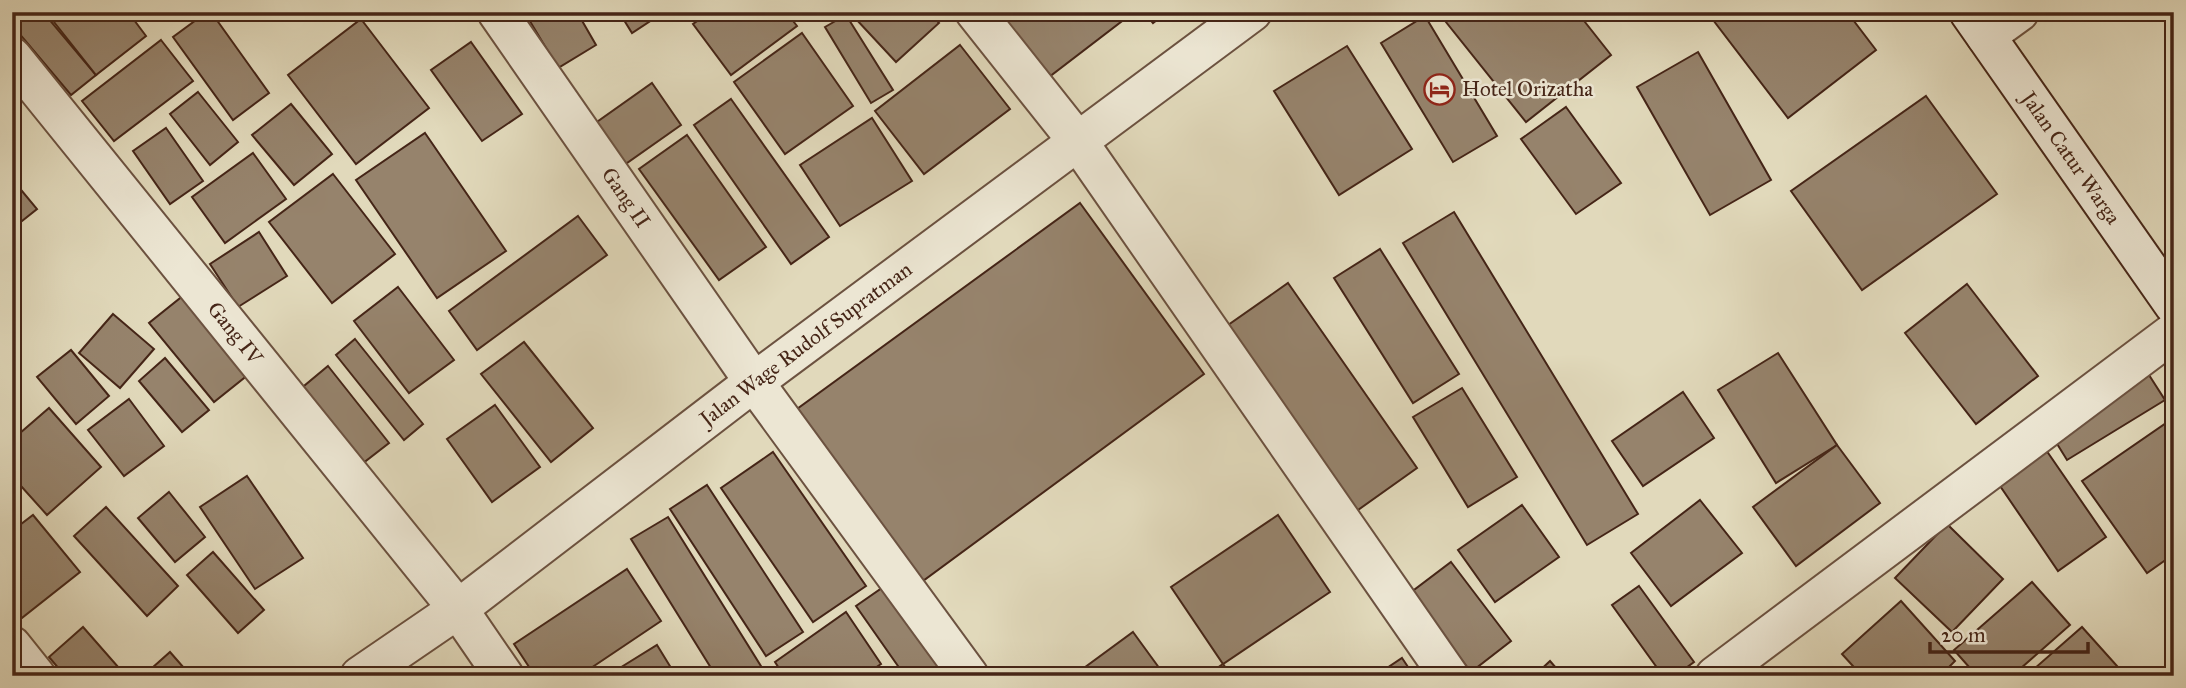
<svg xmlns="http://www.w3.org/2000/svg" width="2186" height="688" viewBox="0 0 2186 688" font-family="'IM FELL Great Primer',serif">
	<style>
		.building { fill: #96836c; stroke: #452517; stroke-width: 2 }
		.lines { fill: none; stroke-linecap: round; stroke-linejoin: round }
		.minor-casing { stroke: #6c5240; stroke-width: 42 }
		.tertiary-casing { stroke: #6c5240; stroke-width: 42 }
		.secondary-casing { stroke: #452517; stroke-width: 42 }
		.minor { stroke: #ece6d3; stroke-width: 38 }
		.tertiary { stroke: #ece6d3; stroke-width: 38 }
		.secondary { stroke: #ece6d3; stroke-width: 38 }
		.labels { text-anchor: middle; stroke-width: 5; stroke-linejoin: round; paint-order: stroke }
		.poi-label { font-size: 21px; fill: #452517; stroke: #ece6d3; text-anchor: start }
		.street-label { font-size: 21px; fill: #452517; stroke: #ece6d3 }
	</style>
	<rect width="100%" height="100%" fill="#e1d9bb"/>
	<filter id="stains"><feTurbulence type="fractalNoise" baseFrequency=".00286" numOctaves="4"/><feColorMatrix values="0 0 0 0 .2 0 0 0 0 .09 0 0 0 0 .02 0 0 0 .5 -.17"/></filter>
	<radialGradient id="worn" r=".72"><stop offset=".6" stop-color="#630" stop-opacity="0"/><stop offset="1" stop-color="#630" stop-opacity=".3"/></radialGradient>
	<g class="building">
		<polygon points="12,12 43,12 96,75 71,95 12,25"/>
		<polygon points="67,12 128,12 146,36 96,75 54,22"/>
		<polygon points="207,12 211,12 269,93 233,120 173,37"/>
		<polygon points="539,12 577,12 596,45 558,68 528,18"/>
		<polygon points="619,12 664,12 632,33"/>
		<polygon points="710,12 786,12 797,26 731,75 693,24"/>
		<polygon points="861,12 930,12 939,23 896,62 855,18"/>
		<polygon points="1012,12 1121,12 1126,18 1049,77 1003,19"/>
		<polygon points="1144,12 1167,12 1153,23"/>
		<polygon points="1438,12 1577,12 1611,55 1526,122"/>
		<polygon points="1707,12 1847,12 1876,50 1788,118"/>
		<polygon points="846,15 893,90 871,103 825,27"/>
		<polygon points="1425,16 1497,136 1453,162 1381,43"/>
		<polygon points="361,19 429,108 356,164 288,75"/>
		<polygon points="802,33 853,106 785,154 734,82"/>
		<polygon points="161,40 193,81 114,141 82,101"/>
		<polygon points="471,42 522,114 482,141 431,70"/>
		<polygon points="960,45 1010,109 924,174 875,111"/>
		<polygon points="1347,46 1412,149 1339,195 1274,91"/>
		<polygon points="1698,52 1771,180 1710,215 1637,87"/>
		<polygon points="652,83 681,125 617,170 587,129"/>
		<polygon points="198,92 238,142 210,165 170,114"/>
		<polygon points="1926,96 1997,194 1862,290 1791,191"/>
		<polygon points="731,99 829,237 791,264 694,125"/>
		<polygon points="291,104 332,154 294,185 252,135"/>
		<polygon points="1566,107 1621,183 1576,214 1521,139"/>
		<polygon points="872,118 912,181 840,226 800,165"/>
		<polygon points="166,128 203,181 170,204 133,151"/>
		<polygon points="425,133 506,251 437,298 356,180"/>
		<polygon points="687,135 766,247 719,280 639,169"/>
		<polygon points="253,153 286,199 225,243 192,197"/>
		<polygon points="333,174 395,254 332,303 269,222"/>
		<polygon points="12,179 37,209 12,229"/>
		<polygon points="1080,203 1204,374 912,589 786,417"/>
		<polygon points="1454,212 1638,514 1587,545 1403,243"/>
		<polygon points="578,216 607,255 477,350 449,311"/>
		<polygon points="259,232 287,276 238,307 210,264"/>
		<polygon points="1380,249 1459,374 1413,403 1334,278"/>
		<polygon points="1288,283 1417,468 1351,515 1221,330"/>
		<polygon points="1967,284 2038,376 1976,424 1905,333"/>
		<polygon points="398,287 454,360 409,393 354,321"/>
		<polygon points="184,295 249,374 214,402 149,323"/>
		<polygon points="113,314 154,349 120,388 79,353"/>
		<polygon points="355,339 423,424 404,440 336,355"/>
		<polygon points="524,342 593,428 551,462 481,374"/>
		<polygon points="71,350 109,396 76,424 37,377"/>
		<polygon points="1778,353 1837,445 1776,483 1718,390"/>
		<polygon points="165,358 209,410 182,432 139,381"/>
		<polygon points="328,366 389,443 358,467 298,391"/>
		<polygon points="2149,375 2165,400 2067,460 2051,434"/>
		<polygon points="1462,388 1517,477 1468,507 1413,417"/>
		<polygon points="1683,392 1714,438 1643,486 1612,441"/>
		<polygon points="129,399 164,446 124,476 88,430"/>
		<polygon points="495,405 540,467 492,502 447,439"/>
		<polygon points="49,408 101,467 47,515 12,476 12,440"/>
		<polygon points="2172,419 2174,422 2174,554 2147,573 2082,481"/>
		<polygon points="1837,445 1880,503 1796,566 1753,507"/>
		<polygon points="2044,447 2106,537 2058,571 1996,480"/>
		<polygon points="773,452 866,586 813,622 721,488"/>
		<polygon points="247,476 303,558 255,589 200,507"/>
		<polygon points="707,485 803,632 766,656 670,509"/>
		<polygon points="169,492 205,537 175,562 138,518"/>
		<polygon points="1700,500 1742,553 1671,606 1631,553"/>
		<polygon points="1522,505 1559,557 1495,602 1458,550"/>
		<polygon points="106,507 178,586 147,616 74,536"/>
		<polygon points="33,515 80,572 18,621 12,614 12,531"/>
		<polygon points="1278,515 1330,592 1223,664 1171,587"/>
		<polygon points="668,517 764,671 756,676 716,676 631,539"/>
		<polygon points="1947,524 2003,579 1952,632 1895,578"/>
		<polygon points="213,552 264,610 238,633 187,575"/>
		<polygon points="1451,562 1511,641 1471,672 1410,593"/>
		<polygon points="627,569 661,621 579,676 535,676 514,644"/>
		<polygon points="892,581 958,676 905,676 856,606"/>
		<polygon points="2032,582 2070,625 2012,676 1977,676 1954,650"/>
		<polygon points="1639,586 1694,662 1675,676 1663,676 1612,605"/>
		<polygon points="1901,601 1955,661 1940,676 1862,676 1842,654"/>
		<polygon points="846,612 881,664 863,676 784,676 775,662"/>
		<polygon points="83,627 126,676 65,676 49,657"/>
		<polygon points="2082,627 2126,676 2026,676"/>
		<polygon points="1133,632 1165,676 1073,676"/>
		<polygon points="657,645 676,676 611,676 610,674"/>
		<polygon points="170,652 191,676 143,676"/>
		<polygon points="1402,658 1414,676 1375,676"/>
		<polygon points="1550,661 1563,676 1534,676"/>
		<polygon points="1223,664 1232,676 1206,676"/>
	</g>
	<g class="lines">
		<defs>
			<g id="minor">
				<path id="s1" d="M497 12 754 382 969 676"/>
				<polyline points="975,12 1079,143 1449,676"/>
				<polyline points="1986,36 2019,12"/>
				<path id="s2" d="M12 57 458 609 504 676"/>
				<polyline points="12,646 36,676"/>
				<polyline points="1715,676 2174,332"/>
			</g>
			<g id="tertiary">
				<path id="s3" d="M360 676 458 609 754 382 1252 12"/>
			</g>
			<g id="secondary">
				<path id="s4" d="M1969 12 2174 305"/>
			</g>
		</defs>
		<use href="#minor" class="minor-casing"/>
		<use href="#tertiary" class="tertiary-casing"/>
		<use href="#secondary" class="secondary-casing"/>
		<use href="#minor" class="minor"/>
		<use href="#tertiary" class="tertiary"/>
		<use href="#secondary" class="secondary"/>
	</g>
	<defs>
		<symbol id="hotel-ring" viewBox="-11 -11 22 22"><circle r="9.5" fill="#ece6d3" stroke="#8f2418" stroke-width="1.5"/><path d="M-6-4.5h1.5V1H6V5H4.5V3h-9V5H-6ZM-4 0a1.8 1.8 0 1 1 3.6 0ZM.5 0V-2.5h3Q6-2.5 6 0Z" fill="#8f2418"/></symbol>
	</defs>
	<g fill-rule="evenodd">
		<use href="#hotel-ring" x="1422" y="72" width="35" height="35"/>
	</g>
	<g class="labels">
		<g class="poi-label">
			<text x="1462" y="96">Hotel Orizatha</text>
		</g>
		<g class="street-label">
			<text dy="7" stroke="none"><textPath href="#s4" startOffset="178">Jalan Catur Warga</textPath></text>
			<text dy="7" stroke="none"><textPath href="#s1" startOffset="226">Gang II</textPath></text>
			<text dy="7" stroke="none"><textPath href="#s2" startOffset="355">Gang IV</textPath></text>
			<text dy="7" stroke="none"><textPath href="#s3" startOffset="556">Jalan Wage Rudolf Supratman</textPath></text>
		</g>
	</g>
	<rect width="2186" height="688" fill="none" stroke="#e1d9bb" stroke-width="42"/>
	<rect x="14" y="14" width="2158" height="660" fill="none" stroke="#452517" stroke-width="3.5"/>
	<rect x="21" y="21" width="2144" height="646" fill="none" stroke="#452517" stroke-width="2"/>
	<path d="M1930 642v10h158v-10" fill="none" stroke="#452517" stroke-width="3.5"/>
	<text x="1941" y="642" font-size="21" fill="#452517" stroke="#ece6d3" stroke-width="5" paint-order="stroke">20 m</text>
	<rect width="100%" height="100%" filter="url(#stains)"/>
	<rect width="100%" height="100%" fill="url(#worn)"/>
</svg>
